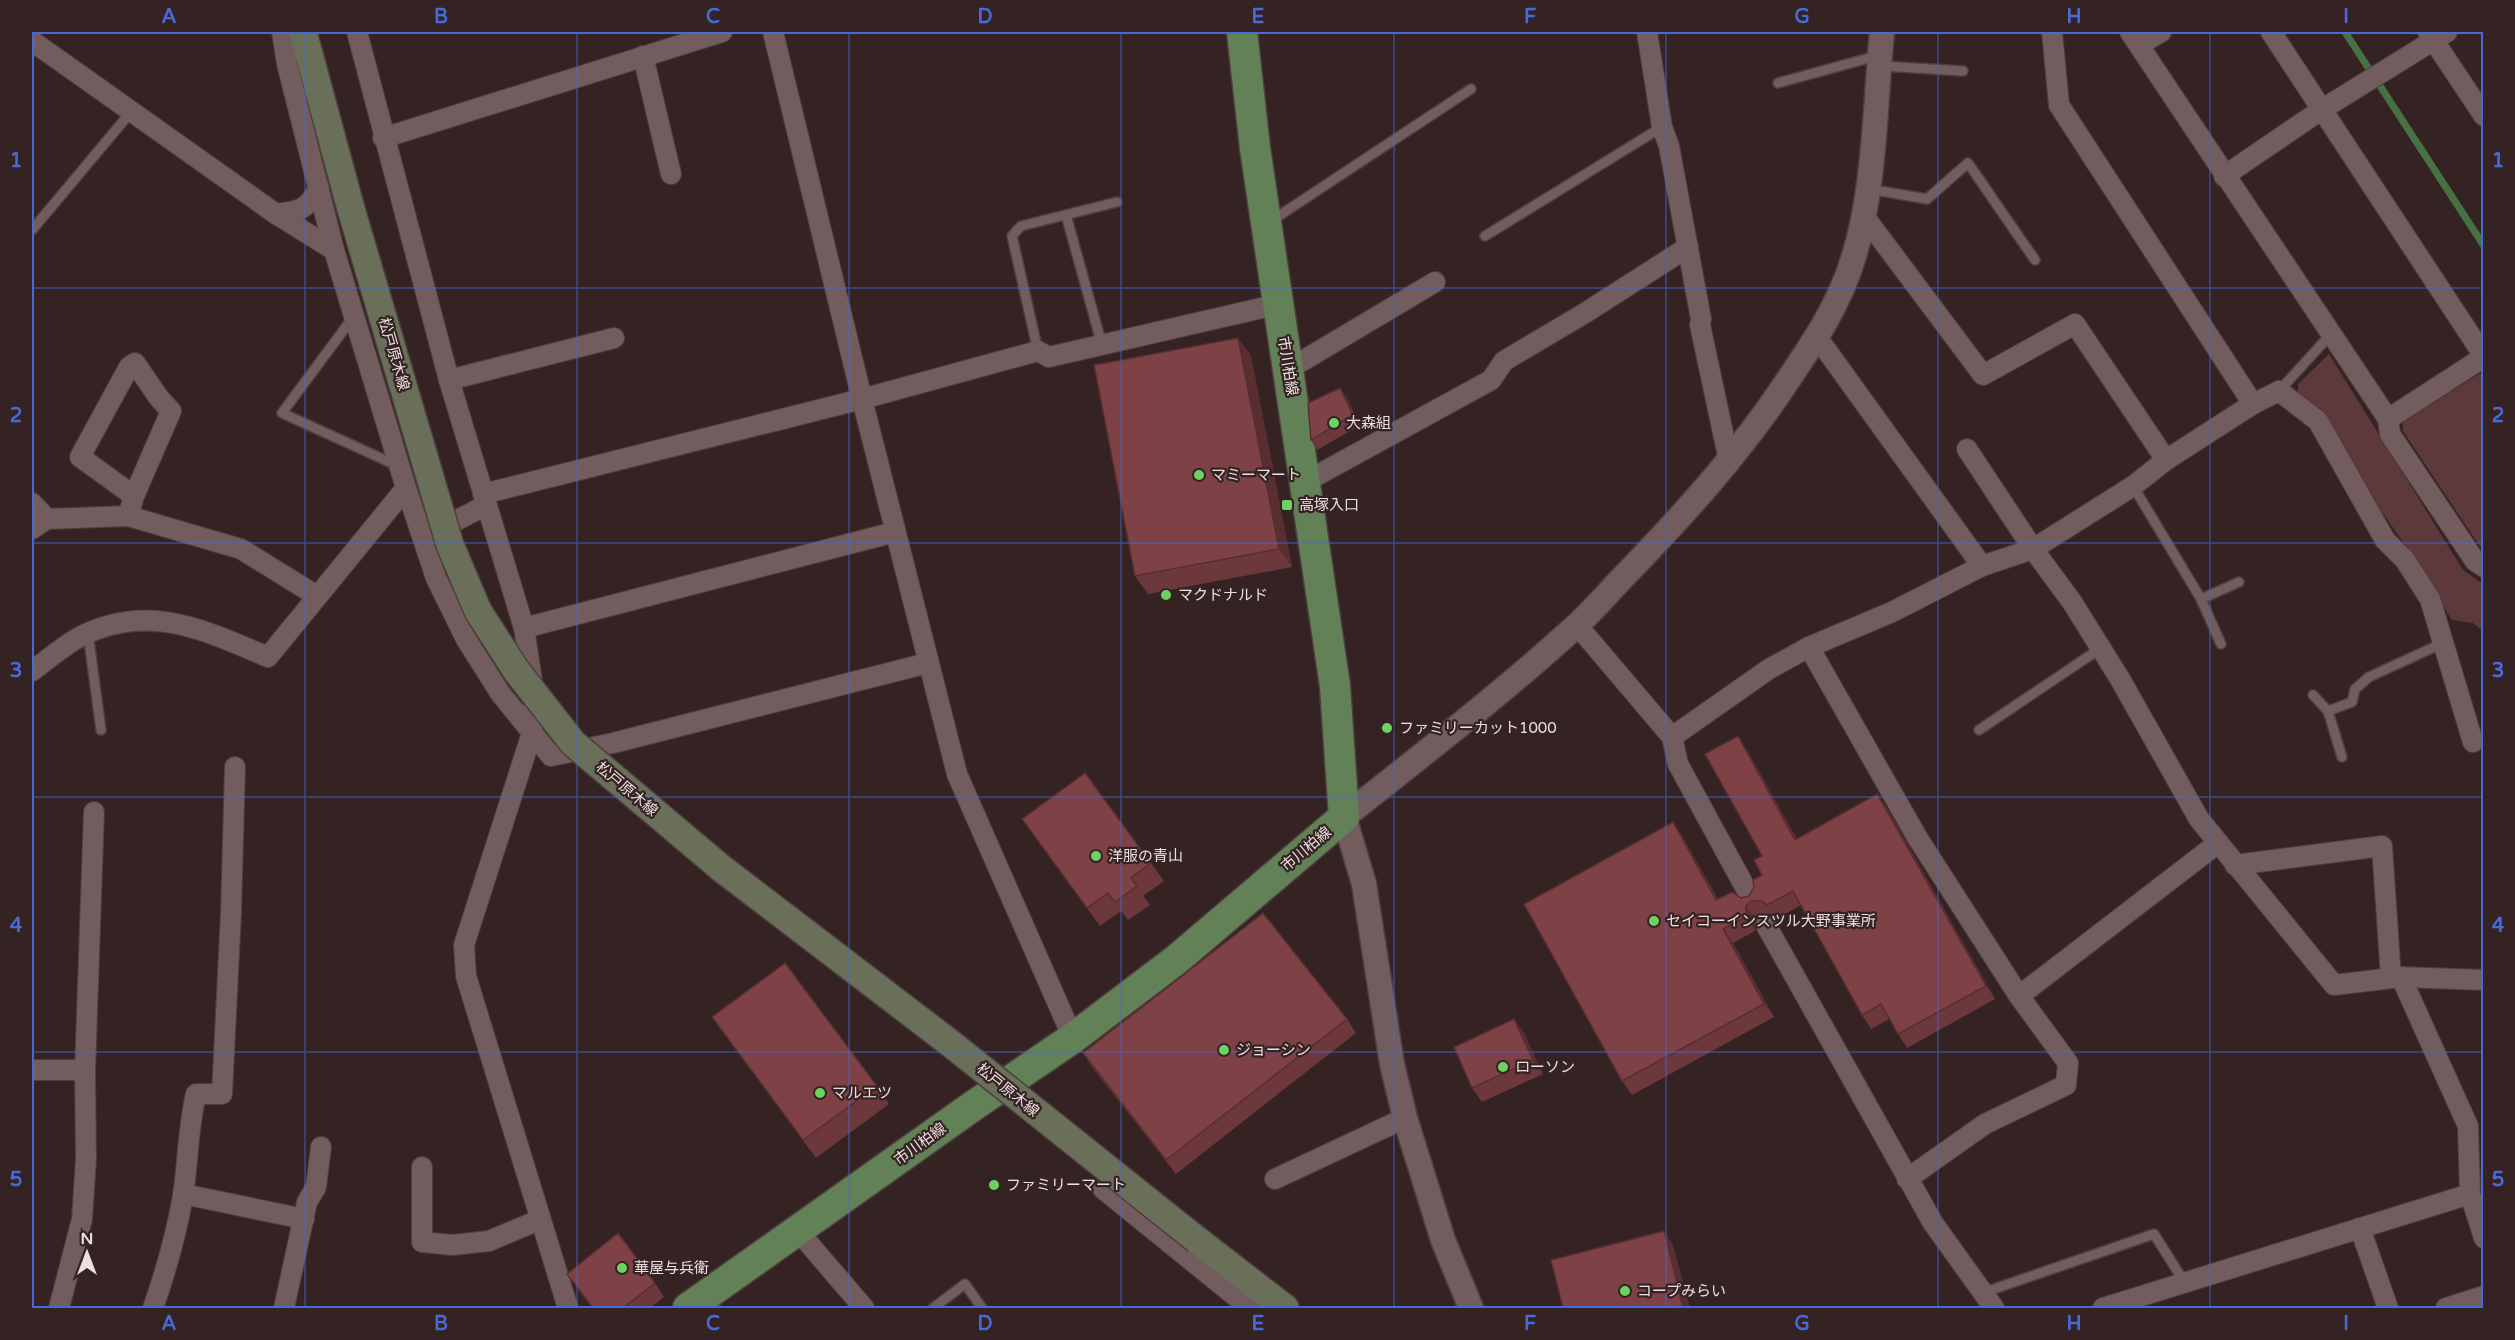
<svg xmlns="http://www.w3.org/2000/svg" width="2515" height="1340" viewBox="0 0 2515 1340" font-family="'Varela Round','Noto Sans JP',sans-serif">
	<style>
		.green { fill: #5d393b }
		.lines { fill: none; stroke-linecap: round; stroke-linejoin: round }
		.stream { stroke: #477143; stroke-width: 7 }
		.service-casing { stroke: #4e3f3f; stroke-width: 12 }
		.minor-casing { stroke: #4e3f3f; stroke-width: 22 }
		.tertiary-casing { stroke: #4e3f3f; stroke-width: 27 }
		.secondary-casing { stroke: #4e3f3f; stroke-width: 30 }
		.primary-casing { stroke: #4e3f3f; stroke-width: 33 }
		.service { stroke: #725c5d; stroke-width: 9 }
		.minor { stroke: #725c5d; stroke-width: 20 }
		.tertiary { stroke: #725c5d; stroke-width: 24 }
		.secondary { stroke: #6a6f5a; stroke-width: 27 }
		.primary { stroke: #638157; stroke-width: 30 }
		.secondary-bridge-casing { stroke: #4e3f3f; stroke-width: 30; stroke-linecap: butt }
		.secondary-bridge { stroke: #6a6f5a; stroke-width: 27 }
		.wall { fill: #6c383c }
		.shaded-wall { fill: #582e31 }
		.building { fill: #7e4146; stroke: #582e31; stroke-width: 1.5 }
		.grid { fill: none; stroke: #466bd9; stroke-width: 1.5; stroke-opacity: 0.55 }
		.poi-dot { fill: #6cd362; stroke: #352324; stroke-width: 2 }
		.labels { text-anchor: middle; stroke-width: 4.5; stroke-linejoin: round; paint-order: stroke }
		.street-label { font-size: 15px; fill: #ecdfdf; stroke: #352324 }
		.poi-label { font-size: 15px; fill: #ecdfdf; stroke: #352324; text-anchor: start }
		.neatline { fill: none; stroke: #466bd9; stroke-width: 2 }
		.grid-label { font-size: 20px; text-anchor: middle; font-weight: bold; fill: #466bd9 }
	</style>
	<rect width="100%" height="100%" fill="#352324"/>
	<g class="green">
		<polygon points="2329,354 2463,570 2483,584 2483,631 2473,623 2452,620 2401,539 2298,393 2298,384"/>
		<polygon points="2479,374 2484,374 2483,551 2403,431 2403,422"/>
	</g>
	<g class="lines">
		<polyline class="stream" points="2345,32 2484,246"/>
		<defs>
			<g id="service">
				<polyline points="1882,66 1963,71"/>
				<polyline points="1778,83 1880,55"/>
				<polyline points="1869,189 1927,199 1968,163 2035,260"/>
				<polyline points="1066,215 1102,345"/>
				<polyline points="1271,221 1471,89"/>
				<polyline points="32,230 131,112"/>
				<polyline points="1485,236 1662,127"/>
				<polyline points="354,316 282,413 398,466"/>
				<polyline points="1038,351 1012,236 1021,226 1117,202"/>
				<polyline points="2279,391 2331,334"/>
				<polyline points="2133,486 2201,599 2221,644"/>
				<polyline points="2201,599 2239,582"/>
				<polyline points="88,633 101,730"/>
				<polyline points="2313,695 2328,711 2352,702 2355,689 2369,677 2443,643"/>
				<polyline points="2328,711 2342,757"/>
				<polyline points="1979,730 2101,648"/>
				<polyline points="1982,1293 2154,1234 2185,1283"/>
				<polyline points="933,1308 965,1284 982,1308"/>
			</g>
			<g id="minor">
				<polyline points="282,32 287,64 334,250 406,488 436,578 466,639 500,693 551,756 613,743 928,663"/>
				<polyline points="357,32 449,380 524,628 534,694 532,733 464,945 466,976 568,1308"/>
				<polyline points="773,32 862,399 957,774 1073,1038"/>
				<polyline points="1647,32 1662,127 1669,146 1701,319 1700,325 1729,461"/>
				<polyline points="2130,32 2388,419 2390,434 2475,561 2484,567"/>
				<polyline points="2271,32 2484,356"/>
				<polyline points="2428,32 2484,116"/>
				<polyline points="32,41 276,214 334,250"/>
				<polyline points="2139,45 2161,32"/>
				<polyline points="643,56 671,174"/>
				<polyline points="383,138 722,32"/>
				<polyline points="2224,176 2321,110 2447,32"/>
				<path d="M276 214C300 211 307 210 319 188"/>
				<polyline points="1864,216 1983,375 2075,324 2166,460"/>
				<polyline points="1817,337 1982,566"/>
				<polyline points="1289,369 1435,282"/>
				<polyline points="449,380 614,338"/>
				<polyline points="2253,404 2279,391 2318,421 2385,540 2405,560 2430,599 2473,742"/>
				<polyline points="2388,419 2484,357"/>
				<polyline points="1967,449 2033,549 2072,602 2120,679 2199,819 2334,985 2401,977 2484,980"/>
				<polyline points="1305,482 1491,380 1504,361 1585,313 1688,247"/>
				<polyline points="483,494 862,399 1038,351 1049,357 1279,304"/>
				<polyline points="32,503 47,519"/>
				<polyline points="128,516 134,496 171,411 159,398 135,363 129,367 80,457 134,496"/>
				<polyline points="32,529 47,519 128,516 241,549 317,596"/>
				<polyline points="433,533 486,505"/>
				<polyline points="1577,625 1672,737 1678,764 1752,900"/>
				<polyline points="524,628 895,532"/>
				<polyline points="1809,647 1917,837 2019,996 2218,843"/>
				<path d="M32 671C46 661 61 648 76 639 145 601 202 629 268 657L406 488"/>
				<polyline points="1672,737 1769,669 1809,647 1892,612 1982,566 2033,549 2133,486 2166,460 2253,404 2059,105 2052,32"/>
				<polyline points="2235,865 2382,846 2391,978"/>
				<polyline points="1766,925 1933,1223 1994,1308"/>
				<polyline points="2401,977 2468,1126 2470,1194 2484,1238"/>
				<polyline points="32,1070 85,1070"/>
				<polyline points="422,1167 422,1242 453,1245 489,1241 539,1220"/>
				<polyline points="1275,1179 1405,1118"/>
				<polyline points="1907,1179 1985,1124 2066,1085 2068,1063 2019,996"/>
				<polyline points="1103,1189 1250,1308"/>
				<polyline points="183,1194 304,1219"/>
				<polyline points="2360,1228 2388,1308"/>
				<polyline points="798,1231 864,1308"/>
				<polyline points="59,1308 82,1219 86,1159 85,1070 94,812"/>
				<path d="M153 1308C166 1271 176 1235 183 1196 188 1162 188 1128 196 1094H222L231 913 235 767"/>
				<polyline points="284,1308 307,1202 316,1187 321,1147"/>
				<polyline points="2103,1308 2470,1194"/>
				<polyline points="2446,1308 2484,1296"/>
			</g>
			<path id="tertiary" d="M1471 1308 1443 1240 1405 1118 1392 1064 1364 884 1344 817C1422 755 1501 694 1575 627 1595 609 1612 588 1631 569 1686 512 1740 452 1784 386 1811 346 1839 306 1853 259 1875 190 1875 104 1882 32"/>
			<g id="secondary">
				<polyline points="303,32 351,209"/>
				<polyline points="1197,1240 1285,1308"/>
			</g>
			<polyline id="primary" points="688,1308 973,1106 1073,1038 1176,960 1344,817 1335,686 1255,148 1242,32"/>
		</defs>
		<use href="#service" class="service-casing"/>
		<use href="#minor" class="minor-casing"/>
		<use href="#tertiary" class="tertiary-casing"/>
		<use href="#secondary" class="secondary-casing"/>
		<use href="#primary" class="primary-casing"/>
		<use href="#service" class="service"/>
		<use href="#minor" class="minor"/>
		<use href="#tertiary" class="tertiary"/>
		<use href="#secondary" class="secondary"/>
		<use href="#primary" class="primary"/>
		<defs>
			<polyline id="secondary-bridge" points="351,209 450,545 478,611 516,670 573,743 721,868 950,1043 1197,1240"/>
		</defs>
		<use href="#secondary-bridge" class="secondary-bridge-casing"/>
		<use href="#secondary-bridge" class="secondary-bridge"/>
	</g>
	<g class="wall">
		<polygon points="1238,338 1251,356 1292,567 1148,594 1135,576"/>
		<polygon points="1347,398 1360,425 1317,450 1311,440"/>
		<polygon points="1747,750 1797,839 1877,794 1887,808 1995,999 1907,1048 1898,1034 1889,1019 1871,1029 1862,1015 1801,905 1776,919 1772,914 1761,914 1755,919 1755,931 1733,943 1774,1017 1632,1095 1622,1081 1673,822 1682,836 1718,899 1741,898 1749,896 1762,875 1762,856"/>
		<polygon points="1022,819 1151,863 1164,881 1143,896 1150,905 1128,920 1121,911 1100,926"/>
		<polygon points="712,1017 877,1086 889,1104 816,1158"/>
		<polygon points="1347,1019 1356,1033 1176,1174 1092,1067 1083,1053"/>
		<polygon points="1524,1033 1543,1074 1482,1102 1472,1088"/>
		<polygon points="567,1274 655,1283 664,1297 650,1308 592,1308"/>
	</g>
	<g class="shaded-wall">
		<polygon points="1238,338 1251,356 1292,567 1279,549"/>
		<polygon points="1340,388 1347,398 1360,425 1353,415"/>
		<polygon points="1738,736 1747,750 1805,854 1795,840"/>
		<polygon points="1877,794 1887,808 1995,999 1986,986"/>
		<polygon points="1673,822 1682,836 1726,914 1716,900"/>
		<polygon points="1746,906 1755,919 1755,931 1746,917"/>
		<polygon points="1723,929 1733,943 1774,1017 1764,1004"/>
		<polygon points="1514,1019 1524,1033 1543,1074 1533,1060"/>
		<polygon points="1664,1231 1673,1245 1690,1308 1683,1308"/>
	</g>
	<g class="building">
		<polygon points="1238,338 1279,549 1135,576 1094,365"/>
		<polygon points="1340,388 1353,415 1311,440 1308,403"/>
		<polygon points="1738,736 1795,840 1877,794 1986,986 1898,1034 1881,1004 1862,1015 1793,891 1767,905 1762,901 1751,901 1746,906 1746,917 1723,929 1764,1004 1622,1081 1524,904 1673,822 1716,900 1732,892 1741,898 1749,896 1754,887 1753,880 1762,875 1754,860 1762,856 1705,754"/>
		<polygon points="1085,773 1151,863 1131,878 1137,886 1115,902 1108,893 1087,908 1022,819"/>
		<polygon points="1263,913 1347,1019 1166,1160 1083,1053"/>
		<polygon points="785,963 877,1086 803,1140 712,1017"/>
		<polygon points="1514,1019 1533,1060 1472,1088 1454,1047"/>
		<polygon points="1664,1231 1683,1308 1563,1308 1551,1260"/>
		<polygon points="618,1233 655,1283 623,1308 593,1308 567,1274"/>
	</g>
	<path class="grid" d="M305 32V1308M577 32V1308M849 32V1308M1121 32V1308M1394 32V1308M1666 32V1308M1938 32V1308M2210 32V1308M32 288H2484M32 543H2484M32 797H2484M32 1052H2484"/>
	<g class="poi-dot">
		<circle cx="1334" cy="423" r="6"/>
		<circle cx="1199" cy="475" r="6"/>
		<rect x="1281" y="499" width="12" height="12" rx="3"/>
		<circle cx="1166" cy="595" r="6"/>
		<circle cx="1387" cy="728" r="6"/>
		<circle cx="1096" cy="856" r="6"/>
		<circle cx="1654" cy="921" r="6"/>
		<circle cx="1224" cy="1050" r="6"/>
		<circle cx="1503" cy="1067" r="6"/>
		<circle cx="820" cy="1093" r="6"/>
		<circle cx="994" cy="1185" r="6"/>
		<circle cx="622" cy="1268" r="6"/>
		<circle cx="1625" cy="1291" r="6"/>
	</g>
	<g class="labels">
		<g class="street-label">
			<text transform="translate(394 354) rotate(74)" y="5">松戸原木線</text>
			<text transform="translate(1288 366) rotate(81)" y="5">市川柏線</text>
			<text transform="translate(627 789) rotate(40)" y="5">松戸原木線</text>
			<text transform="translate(1306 849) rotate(-40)" y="5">市川柏線</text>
			<text transform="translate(1008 1090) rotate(39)" y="5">松戸原木線</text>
			<text transform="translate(920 1144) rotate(-36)" y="5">市川柏線</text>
		</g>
		<g class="poi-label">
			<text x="1346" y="428">大森組</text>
			<text x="1211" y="480">マミーマート</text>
			<text x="1299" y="510">高塚入口</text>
			<text x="1178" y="600">マクドナルド</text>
			<text x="1399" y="733">ファミリーカット1000</text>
			<text x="1108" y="861">洋服の青山</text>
			<text x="1666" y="926">セイコーインスツル大野事業所</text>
			<text x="1236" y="1055">ジョーシン</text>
			<text x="1515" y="1072">ローソン</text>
			<text x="832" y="1098">マルエツ</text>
			<text x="1006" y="1190">ファミリーマート</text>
			<text x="634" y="1273">華屋与兵衛</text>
			<text x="1637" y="1296">コープみらい</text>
		</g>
	</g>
	<rect width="2515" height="1340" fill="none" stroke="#352324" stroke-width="66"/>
	<g transform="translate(87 1253)" stroke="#352324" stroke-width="4.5" paint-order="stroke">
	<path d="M0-4.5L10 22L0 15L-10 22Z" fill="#ecdfdf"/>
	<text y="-9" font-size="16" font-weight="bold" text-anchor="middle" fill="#ecdfdf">N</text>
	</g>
	<rect x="33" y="33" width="2449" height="1274" class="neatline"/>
	<g class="grid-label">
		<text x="169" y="23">A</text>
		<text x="441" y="23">B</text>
		<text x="713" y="23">C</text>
		<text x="985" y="23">D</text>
		<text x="1258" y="23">E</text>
		<text x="1530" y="23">F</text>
		<text x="1802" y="23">G</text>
		<text x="2074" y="23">H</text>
		<text x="2346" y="23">I</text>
		<text x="16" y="167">1</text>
		<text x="2498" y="167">1</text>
		<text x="16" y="422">2</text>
		<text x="2498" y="422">2</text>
		<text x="16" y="677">3</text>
		<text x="2498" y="677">3</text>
		<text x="16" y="932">4</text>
		<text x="2498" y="932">4</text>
		<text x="16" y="1186">5</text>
		<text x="2498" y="1186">5</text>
		<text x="169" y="1330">A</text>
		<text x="441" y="1330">B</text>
		<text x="713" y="1330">C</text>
		<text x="985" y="1330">D</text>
		<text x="1258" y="1330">E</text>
		<text x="1530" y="1330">F</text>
		<text x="1802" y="1330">G</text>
		<text x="2074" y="1330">H</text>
		<text x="2346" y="1330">I</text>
	</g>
</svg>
